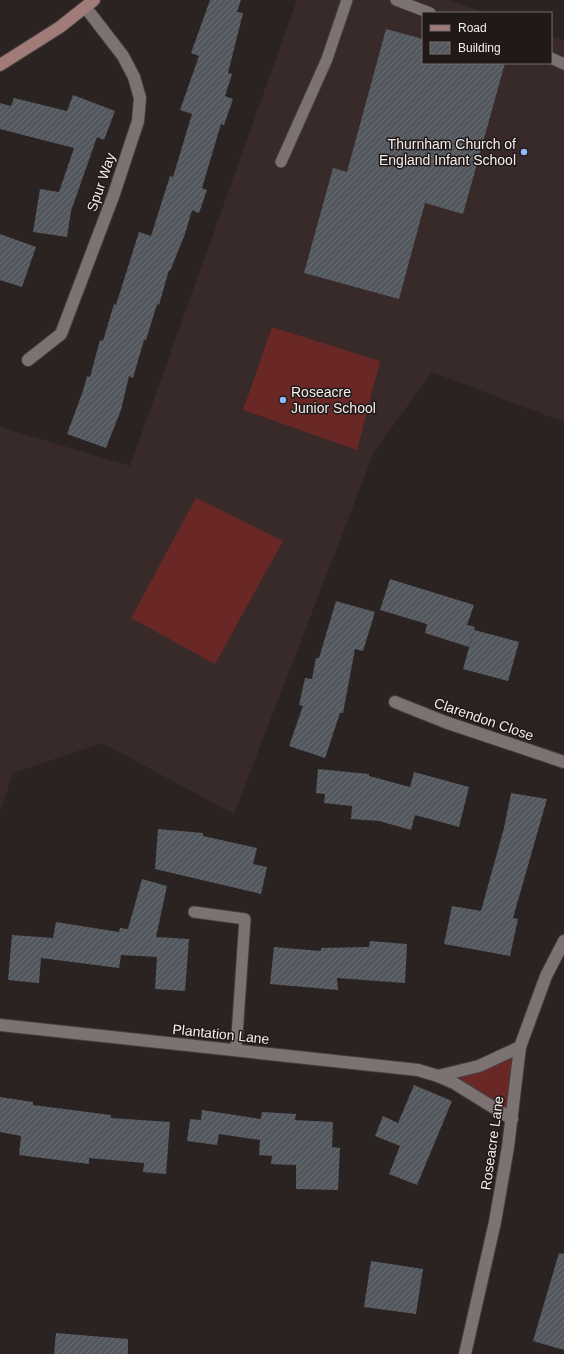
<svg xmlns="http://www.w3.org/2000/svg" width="564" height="1354" viewBox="0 0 564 1354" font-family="Helvetica,sans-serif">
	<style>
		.built { fill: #382a28 }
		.grass { fill: #692825 }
		.building { fill: url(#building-hatch) }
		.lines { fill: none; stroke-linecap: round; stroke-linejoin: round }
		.lane-casing { stroke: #443e3d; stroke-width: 13 }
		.street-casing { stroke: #443e3d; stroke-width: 14 }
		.secondary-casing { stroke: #443e3d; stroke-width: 14 }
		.lane { stroke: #7c7271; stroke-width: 11 }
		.street { stroke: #7c7271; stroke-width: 12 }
		.secondary { stroke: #a07b78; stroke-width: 12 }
		.poi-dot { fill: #8fb8fd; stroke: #211918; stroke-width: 1.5 }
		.labels { text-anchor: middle; stroke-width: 3; stroke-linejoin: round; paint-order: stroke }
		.poi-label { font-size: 14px; fill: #f4efee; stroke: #211918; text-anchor: end }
		.street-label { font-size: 14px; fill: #f4efee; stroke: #211918 }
	</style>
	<defs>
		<pattern id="building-hatch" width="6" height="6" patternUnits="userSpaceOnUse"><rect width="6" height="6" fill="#53575e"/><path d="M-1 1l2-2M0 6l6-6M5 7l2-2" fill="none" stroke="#6c6f75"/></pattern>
	</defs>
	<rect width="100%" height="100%" fill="#2b2322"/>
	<polygon class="built" points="297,0 449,0 486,13 423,13 423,63 551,63 551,36 564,41 564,422 432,372 374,452 234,814 102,743 13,773 0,812 0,427 130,466"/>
	<g class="grass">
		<polygon points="272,327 380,361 357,450 243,410"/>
		<polygon points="196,498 283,541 215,664 131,618"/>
		<polygon points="520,1047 512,1119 438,1076"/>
	</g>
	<g class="building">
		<polygon points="210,0 241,0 237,12 243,13 228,73 232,74 225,96 233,99 224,125 221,124 202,188 207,190 199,213 192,210 185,234 170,271 169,270 159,305 157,304 146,340 144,340 133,378 129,376 121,410 106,448 67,434 83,391 87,376 90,377 100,340 103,341 114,304 116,305 139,232 151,236 170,176 173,177 192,114 180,110 199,56 191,53"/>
		<polygon points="386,29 423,39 423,63 505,63 463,214 425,203 399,299 304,273 333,168 347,172"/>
		<polygon points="73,95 115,111 104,140 97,137 71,211 67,237 33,232 40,189 59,192 74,148 0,129 0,103 11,106 14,98 67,111"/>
		<polygon points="0,234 36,247 22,287 0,280"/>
		<polygon points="390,579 474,605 467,625 475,627 469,647 425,633 427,624 380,610"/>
		<polygon points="336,601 375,612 363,651 355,649 343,713 340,713 325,758 289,746 303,706 299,705 305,678 312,679 316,658 319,658"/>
		<polygon points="474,630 519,642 508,681 463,669"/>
		<polygon points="318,769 369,774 369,776 410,787 414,772 469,787 459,827 415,815 411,830 379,821 351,819 352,806 324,803 325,794 316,793"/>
		<polygon points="511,793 547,799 513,918 518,919 510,956 444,944 452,906 481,911 504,828"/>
		<polygon points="158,829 203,833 203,836 257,848 253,864 267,867 261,894 155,869"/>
		<polygon points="142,879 167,886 156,937 189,939 185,991 155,989 157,957 121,955 119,968 41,958 39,983 8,980 12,935 53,938 56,922 119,932 120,928 128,929"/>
		<polygon points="370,941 407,944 405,983 337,978 338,990 270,984 274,947 321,951 321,948 369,947"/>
		<polygon points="414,1085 452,1101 417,1185 389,1174 400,1146 375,1136 383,1116 398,1123"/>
		<polygon points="0,1097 33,1102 33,1105 111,1115 111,1118 170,1122 166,1174 143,1172 144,1163 89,1158 89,1164 19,1155 21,1136 0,1132"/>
		<polygon points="202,1110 261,1119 262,1112 296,1114 295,1120 333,1122 332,1147 340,1148 338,1190 296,1189 296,1165 271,1164 272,1156 259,1155 260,1140 219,1134 217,1145 187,1141 190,1119 201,1120"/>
		<polygon points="559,1253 564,1254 564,1350 533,1341"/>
		<polygon points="371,1261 423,1269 416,1314 364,1307"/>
		<polygon points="56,1333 128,1339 128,1354 54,1354"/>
	</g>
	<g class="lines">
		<defs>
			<g id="lane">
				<polyline points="396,0 430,13"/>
				<polyline points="551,58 564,64"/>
				<polyline points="281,162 327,59 347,0"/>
				<polyline points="194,912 245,919 236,1050"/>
			</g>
			<g id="street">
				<polyline points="28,360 61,334 114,194 138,121 140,98 134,77 123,56 86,8"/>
				<polyline points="395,702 445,722 564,762"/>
				<polyline points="0,1025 418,1070 438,1076 479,1066 520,1047"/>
				<polyline points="438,1076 454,1083 512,1119"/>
				<polyline points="465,1354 495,1222 508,1147 520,1047 546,976 564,941"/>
			</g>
			<polyline id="secondary" points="0,65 60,27 94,0"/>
		</defs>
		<use href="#lane" class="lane-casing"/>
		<use href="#street" class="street-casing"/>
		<use href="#secondary" class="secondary-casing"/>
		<use href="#lane" class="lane"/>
		<use href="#street" class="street"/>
		<use href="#secondary" class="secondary"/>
	</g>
	<g class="poi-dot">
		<circle cx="524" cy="152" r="4"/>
		<circle cx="283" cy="400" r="4"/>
	</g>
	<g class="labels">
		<g class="poi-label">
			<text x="516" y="149">Thurnham Church of<tspan x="516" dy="16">England Infant School</tspan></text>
			<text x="291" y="397" text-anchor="start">Roseacre<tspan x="291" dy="16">Junior School</tspan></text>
		</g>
		<g class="street-label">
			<text transform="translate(101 182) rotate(-71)" y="5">Spur Way</text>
			<text transform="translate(484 719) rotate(19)" y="5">Clarendon Close</text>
			<text transform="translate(221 1034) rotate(6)" y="5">Plantation Lane</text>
			<text transform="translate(492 1143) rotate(-82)" y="5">Roseacre Lane</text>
		</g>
	</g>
	<rect x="422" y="12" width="130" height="52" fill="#211918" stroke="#756f6e"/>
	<rect x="430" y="25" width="20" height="6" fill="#a07b78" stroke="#756f6e"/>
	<text x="458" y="32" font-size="12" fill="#f4efee">Road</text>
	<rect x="430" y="42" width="20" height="12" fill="url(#building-hatch)" stroke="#756f6e"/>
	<text x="458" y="52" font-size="12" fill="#f4efee">Building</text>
</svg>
